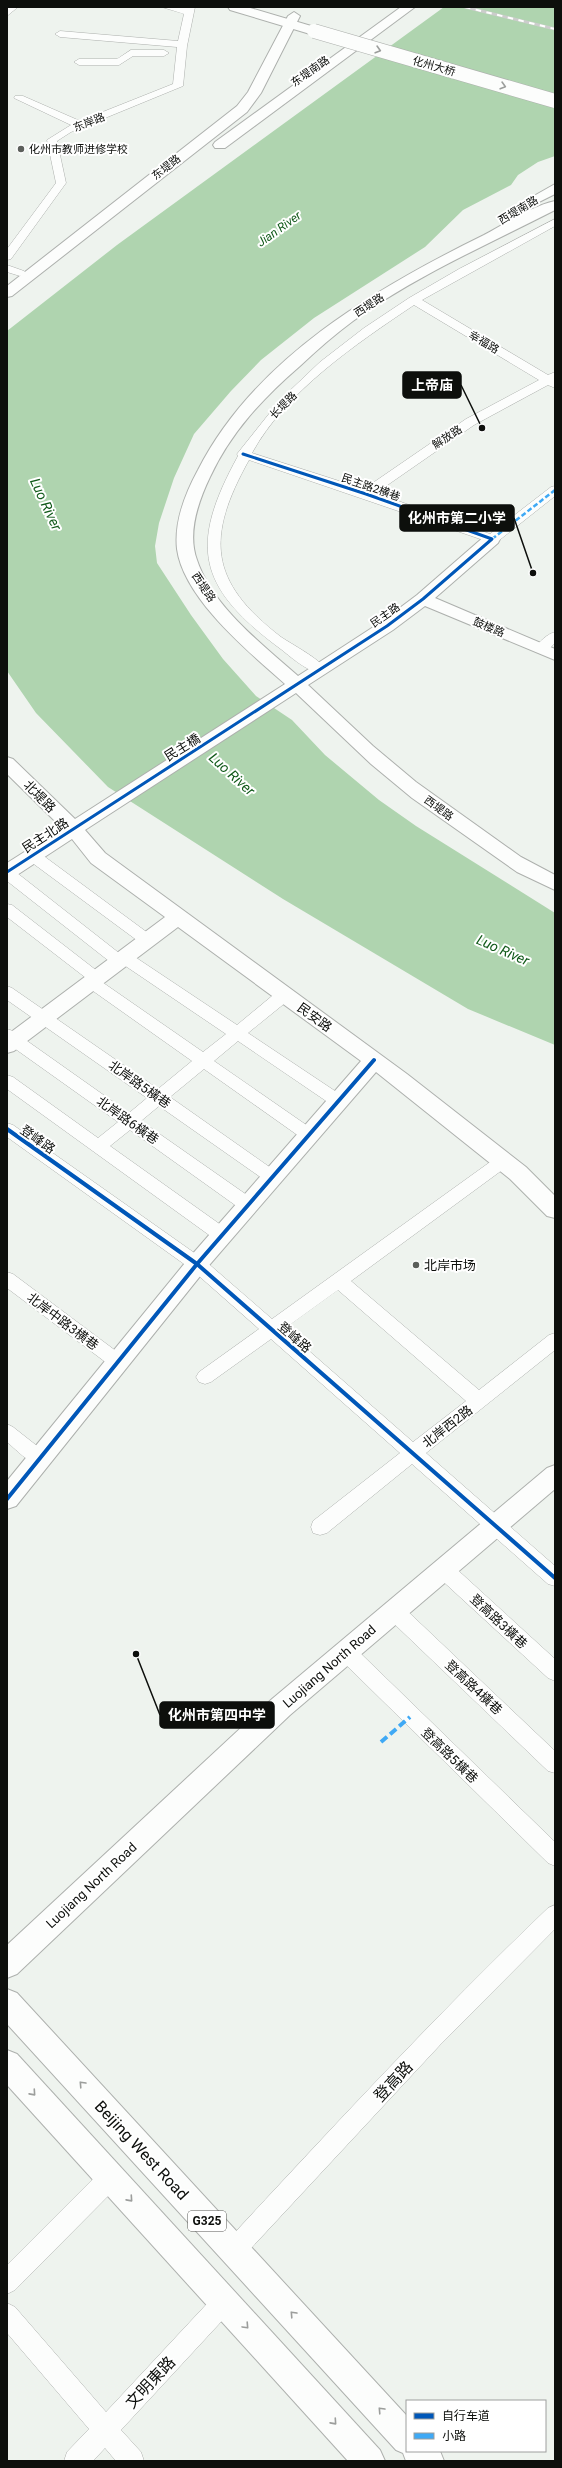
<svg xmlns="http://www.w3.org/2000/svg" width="562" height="2468" viewBox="0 0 562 2468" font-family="Roboto,'Noto Sans SC',sans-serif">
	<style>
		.water { fill: #afd4af }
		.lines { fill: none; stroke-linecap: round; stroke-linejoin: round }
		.street-casing { stroke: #adb0ad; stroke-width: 1 }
		.secondary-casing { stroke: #adb0ad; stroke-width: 2 }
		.primary-casing { stroke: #adb0ad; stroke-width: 2 }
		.highway-casing { stroke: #adb0ad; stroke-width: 2 }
		.street { fill: #fcfdfc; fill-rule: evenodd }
		.secondary { fill: #fcfdfc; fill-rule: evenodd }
		.primary { fill: #fcfdfc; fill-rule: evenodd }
		.highway { fill: #fcfdfc; fill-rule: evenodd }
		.rail-casing { stroke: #cccdcc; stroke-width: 3 }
		.rail { stroke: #fff; stroke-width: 2; stroke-dasharray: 5.5; stroke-linecap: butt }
		.primary-bridge-casing { stroke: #adb0ad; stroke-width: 15; stroke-linecap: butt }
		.primary-bridge { stroke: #fcfdfc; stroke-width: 14 }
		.quiet-far1 { stroke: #3fa9f5; stroke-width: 2.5; stroke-dasharray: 5 2.5; stroke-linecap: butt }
		.quiet { stroke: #3fa9f5; stroke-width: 4; stroke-dasharray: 8 4; stroke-linecap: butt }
		.cycleway-far1-casing { stroke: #fff; stroke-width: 5 }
		.cycleway-casing { stroke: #fff; stroke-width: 6 }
		.cycleway-far1 { stroke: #0057b8; stroke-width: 3 }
		.cycleway { stroke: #0057b8; stroke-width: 4 }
		.oneway { stroke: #9c9e9c }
		.poi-dot { fill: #5c5f5b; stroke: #fff; stroke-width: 1.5 }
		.labels { text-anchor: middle; stroke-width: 4; stroke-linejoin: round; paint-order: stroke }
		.far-street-label { font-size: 11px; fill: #0d0f0c; stroke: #fff }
		.far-poi-label { font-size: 11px; fill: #0d0f0c; stroke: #fff; text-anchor: start }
		.far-water-label { font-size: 12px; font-style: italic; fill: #105919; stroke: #fff }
		.shield { fill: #fff; stroke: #565755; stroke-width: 1 }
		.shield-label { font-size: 12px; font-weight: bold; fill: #0d0f0c }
		.street-label { font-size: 13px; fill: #0d0f0c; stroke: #fff }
		.poi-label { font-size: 13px; fill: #0d0f0c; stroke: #fff; text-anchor: start }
		.water-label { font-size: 14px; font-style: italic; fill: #105919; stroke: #fff }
		.near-street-label { font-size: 16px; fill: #0d0f0c; stroke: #fff }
		.leader { fill: none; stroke: #0d0f0c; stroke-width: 1.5 }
		.callout-dot { fill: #0d0f0c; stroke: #fff; stroke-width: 1.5 }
		.callout { fill: #0d0f0c; stroke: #0d0f0c; stroke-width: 1.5 }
		.callout-label { font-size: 14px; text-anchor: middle; font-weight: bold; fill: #fff }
	</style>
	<rect width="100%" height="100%" fill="#eef3ee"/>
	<polygon class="water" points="444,7 555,7 555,156 538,162 518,175 511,185 463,210 425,247 314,318 261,360 231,391 194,434 174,478 159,523 155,546 157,563 191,615 223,659 256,696 292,720 325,755 379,800 416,826 555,913 555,1045 468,1009 283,899 108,787 36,713 7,671 7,331 117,245"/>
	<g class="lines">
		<defs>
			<g id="street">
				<polygon points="18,7 7,16 8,7"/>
				<polygon points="162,7 195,7 187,46 183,86 71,132 57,141 66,183 11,259 7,260 7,249 56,183 47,140 71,125 14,98 15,96 23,96 80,121 173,84 177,47 60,37 55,34 60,31 178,41 184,14"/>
				<polygon points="131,50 164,50 169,53 164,56 133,56 119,65 79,65 74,62 79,59 117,59"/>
				<path d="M555 219V226L422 300 548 375 555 372V388L548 385 474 425 376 493 490 534 551 487 555 486V496L497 542 492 543 249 460C206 537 208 581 281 637 293 645 318 658 326 669L324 672C311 675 292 658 282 650 198 588 188 547 238 456L237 454 280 400 320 362 364 328 409 298 459 269ZM414 305 539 380 466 419 364 489 252 453C286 391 356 344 414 305Z"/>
				<polygon points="7,265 24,271 26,273 20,276 7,272"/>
				<path d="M555 632V643L546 652H536L534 649C539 642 547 634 555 632Z"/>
				<polygon points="32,850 37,851 152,936 155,940 152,944 142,944 27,859 25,855"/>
				<polygon points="7,868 12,869 119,953 129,953 237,1025 278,991 290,991 292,995 290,999 248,1033 344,1097 346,1101 344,1105 338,1107 332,1105 238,1041 214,1061 315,1131 317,1135 315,1139 309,1141 303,1139 204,1069 170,1097 278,1173 280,1177 278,1181 272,1183 266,1181 159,1106 141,1121 254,1200 256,1205 254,1210 248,1211 242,1210 130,1130 110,1146 228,1230 231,1235 228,1240 222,1242 216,1240 7,1089 7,1075 13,1077 98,1138 118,1122 7,1043 7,1029 13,1031 129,1113 147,1098 7,1000 7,986 12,988 158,1089 192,1061 86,986 83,982 86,978 7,917 7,904 12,905 101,974 104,978 102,982 203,1052 226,1034 124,965 114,965 7,881"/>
				<path d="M7 1123 13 1125 203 1259 272 1319 497 1157 503 1155 509 1157 511 1161 509 1165 351 1281 479 1390 549 1335 555 1333V1350L426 1453 555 1566V1586L548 1584 412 1464 327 1533 320 1535 313 1533 311 1527 313 1521 400 1453 271 1339 211 1382 205 1384 199 1382 196 1377 199 1372 259 1329 191 1269 7 1137ZM338 1290 466 1401 413 1442 284 1329Z"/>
				<polygon points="7,1272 13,1274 124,1357 127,1362 124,1367 118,1369 112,1367 7,1288"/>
				<path d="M7 1424 13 1427 46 1453 49 1458 46 1463C32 1468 18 1451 7 1442Z"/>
				<polygon points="443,1561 450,1563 555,1659 555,1681 548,1678 436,1575 433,1569 436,1563"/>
				<polygon points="394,1603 401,1605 555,1751 555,1773 548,1771 387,1617 384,1611 387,1605"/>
				<polygon points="346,1643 353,1646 555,1842 555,1866 548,1863 339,1658 336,1652 339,1646"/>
				<path d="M555 1905V1929L440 2045 242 2258 234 2262 226 2258 222 2250 226 2242C331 2129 436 2015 548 1908Z"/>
				<polygon points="110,2167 118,2170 121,2178 118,2186 15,2290 7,2294 7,2265 102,2170"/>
				<polygon points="224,2290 232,2294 236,2302 232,2310 121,2430 141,2452 144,2461 116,2461 105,2448 93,2461 64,2461 67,2452 89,2429 7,2333 7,2303 15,2307 106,2412 216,2294"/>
			</g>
			<g id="secondary">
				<polygon points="401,7 415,7 225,148 215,148 213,145 215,142"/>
				<polygon points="294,12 300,16 261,93 247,112 12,296 7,297 7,286 237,106 248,92 288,16"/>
				<polygon points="555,184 555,194 525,209 518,205"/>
				<path d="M555 201V210C487 245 415 276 353 321 334 335 317 350 300 366 263 398 231 432 210 477 198 502 187 533 197 560 212 606 263 645 298 676L381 622 417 595 486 535H498L500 539 498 543 435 598 555 649V660L425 606 393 630 308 685 373 746 416 782 521 857 555 875V890L517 872 412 798 371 764 296 693 85 830 105 853 407 1074 526 1167 555 1196V1218L547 1216 510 1179 376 1072 205 1270 16 1506 7 1509V1481L189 1258 361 1061 178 927 14 1051 7 1053V1035L165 917 91 863 72 839 14 877 7 879V863L62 828 7 774V757L13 759 75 819 285 684C249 652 184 599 177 549 174 521 185 494 198 470 254 359 376 288 484 235 505 224 532 206 555 201Z"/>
				<polygon points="555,1465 555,1489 290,1715 17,1974 7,1978 7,1945 272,1699 547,1468"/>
			</g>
			<polygon id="primary" points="228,7 247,7 318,28 320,31 314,35 310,34 230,10"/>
			<g id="highway">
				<polygon points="7,1989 17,1993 407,2416 407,2451 440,2451 444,2461 406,2461 403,2453 396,2450 7,2024"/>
				<polygon points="7,2050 17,2054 380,2450 385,2461 348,2461 7,2085"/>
			</g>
		</defs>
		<use href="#street" class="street-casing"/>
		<use href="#secondary" class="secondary-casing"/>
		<use href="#primary" class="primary-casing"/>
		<use href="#highway" class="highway-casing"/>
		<use href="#street" class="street"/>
		<use href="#secondary" class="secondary"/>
		<use href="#primary" class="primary"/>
		<use href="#highway" class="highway"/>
		<defs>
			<polyline id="rail" points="465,7 555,29"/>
		</defs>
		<use href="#rail" class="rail-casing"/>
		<use href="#rail" class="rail"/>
		<defs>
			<polyline id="primary-bridge" points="314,31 555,101"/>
		</defs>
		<use href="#primary-bridge" class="primary-bridge-casing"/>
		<use href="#primary-bridge" class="primary-bridge"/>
		<polyline class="quiet-far1" points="492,539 555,490"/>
		<polyline class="quiet" points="381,1742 410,1717"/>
		<defs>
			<polyline id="cycleway-far1" points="7,872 387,626 423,599 492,539 366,494 243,454"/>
			<g id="cycleway">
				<polyline points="7,1129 197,1264 555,1578"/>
				<polyline points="7,1499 197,1264 374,1060"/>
			</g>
		</defs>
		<use href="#cycleway-far1" class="cycleway-far1-casing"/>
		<use href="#cycleway" class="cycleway-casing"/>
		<use href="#cycleway-far1" class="cycleway-far1"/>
		<use href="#cycleway" class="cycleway"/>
	</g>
	<defs><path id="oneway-chevron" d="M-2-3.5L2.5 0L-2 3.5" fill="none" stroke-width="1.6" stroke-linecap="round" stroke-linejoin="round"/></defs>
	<g class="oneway">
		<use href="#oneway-chevron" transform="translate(378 50) rotate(16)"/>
		<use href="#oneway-chevron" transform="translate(503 86) rotate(16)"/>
		<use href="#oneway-chevron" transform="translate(82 2084) rotate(-133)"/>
		<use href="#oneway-chevron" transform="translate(33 2093) rotate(48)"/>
		<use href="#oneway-chevron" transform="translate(130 2199) rotate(48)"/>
		<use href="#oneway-chevron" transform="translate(293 2314) rotate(-133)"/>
		<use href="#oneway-chevron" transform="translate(246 2326) rotate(47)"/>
		<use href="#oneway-chevron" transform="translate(381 2410) rotate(-133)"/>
		<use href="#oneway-chevron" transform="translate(334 2422) rotate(48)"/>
	</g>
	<g class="poi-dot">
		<circle cx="21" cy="149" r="4"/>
		<circle cx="416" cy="1265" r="4"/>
	</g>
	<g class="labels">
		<g class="far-street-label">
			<text transform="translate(434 66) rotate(16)" y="4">化州大桥</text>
			<text transform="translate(310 71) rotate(-35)" y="4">东堤南路</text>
			<text transform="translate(89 122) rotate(-21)" y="4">东岸路</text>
			<text transform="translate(166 167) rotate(-38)" y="4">东堤路</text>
			<text transform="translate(518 210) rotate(-31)" y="4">西堤南路</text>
			<text transform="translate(369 305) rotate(-33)" y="4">西堤路</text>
			<text transform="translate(484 342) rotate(31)" y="4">幸福路</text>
			<text transform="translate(283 405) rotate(-45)" y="4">长堤路</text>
			<text transform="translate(447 437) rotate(-33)" y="4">解放路</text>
			<text transform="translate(371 487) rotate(19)" y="4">民主路2横巷</text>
			<text transform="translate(204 587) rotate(56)" y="4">西堤路</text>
			<text transform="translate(385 615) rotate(-35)" y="4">民主路</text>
			<text transform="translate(489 627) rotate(23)" y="4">鼓楼路</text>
			<text transform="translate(439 808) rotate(36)" y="4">西堤路</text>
		</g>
		<g class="far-poi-label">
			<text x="29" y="153">化州市教师进修学校</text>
		</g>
		<g class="far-water-label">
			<text transform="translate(279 229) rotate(-36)" y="4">Jian River</text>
		</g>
		<rect class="shield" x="188" y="2211" width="38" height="20" rx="3"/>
		<g class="shield-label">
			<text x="207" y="2225">G325</text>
		</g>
		<g class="street-label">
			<text transform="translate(182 747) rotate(-32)" y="5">民主橋</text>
			<text transform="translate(40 796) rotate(45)" y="5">北堤路</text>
			<text transform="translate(45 835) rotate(-33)" y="5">民主北路</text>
			<text transform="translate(315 1017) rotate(36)" y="5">民安路</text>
			<text transform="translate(140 1084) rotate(35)" y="5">北岸路5橫巷</text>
			<text transform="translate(128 1120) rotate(35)" y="5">北岸路6橫巷</text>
			<text transform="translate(38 1139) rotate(35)" y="5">登峰路</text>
			<text transform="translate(63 1321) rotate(37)" y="5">北岸中路3横巷</text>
			<text transform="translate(295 1337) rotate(41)" y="5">登峰路</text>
			<text transform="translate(447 1426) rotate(-38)" y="5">北岸西2路</text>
			<text transform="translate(499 1621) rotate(43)" y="5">登高路3橫巷</text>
			<text transform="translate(329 1666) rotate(-41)" y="5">Luojiang North Road</text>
			<text transform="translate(474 1687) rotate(43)" y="5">登高路4橫巷</text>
			<text transform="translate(450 1755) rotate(44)" y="5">登高路5橫巷</text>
			<text transform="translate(91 1885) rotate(-43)" y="5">Luojiang North Road</text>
		</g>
		<g class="poi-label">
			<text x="424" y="1270">北岸市场</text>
		</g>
		<g class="water-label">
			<text transform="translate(46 504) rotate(65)" y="5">Luo River</text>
			<text transform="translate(232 774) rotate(42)" y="5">Luo River</text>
			<text transform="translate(503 950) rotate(24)" y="5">Luo River</text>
		</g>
		<g class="near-street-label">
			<text transform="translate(393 2081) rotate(-47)" y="6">登高路</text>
			<text transform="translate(142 2150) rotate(47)" y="6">Beijing West Road</text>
			<text transform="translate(150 2382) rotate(-47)" y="6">文明東路</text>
		</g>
	</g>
	<path class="leader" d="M482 428L461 385M533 573L514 518M136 1654L160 1715"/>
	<g class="callout-dot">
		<circle cx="482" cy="428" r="4"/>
		<circle cx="533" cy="573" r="4"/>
		<circle cx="136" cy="1654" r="4"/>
	</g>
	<g class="callout">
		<rect x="403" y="372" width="58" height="26" rx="4"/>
		<rect x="400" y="505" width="114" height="26" rx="4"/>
		<rect x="160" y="1702" width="114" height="26" rx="4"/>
	</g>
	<g class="callout-label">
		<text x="432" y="390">上帝庙</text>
		<text x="457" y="523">化州市第二小学</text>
		<text x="217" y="1720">化州市第四中学</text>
	</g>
	<rect width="562" height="2468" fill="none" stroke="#0d0f0c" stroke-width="16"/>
	<rect x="406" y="2400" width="140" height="52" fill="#ffffff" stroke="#9e9f9e"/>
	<rect x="414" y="2413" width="20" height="6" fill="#0057b8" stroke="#9e9f9e"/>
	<text x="442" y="2420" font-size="12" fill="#0d0f0c">自行车道</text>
	<rect x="414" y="2433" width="20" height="6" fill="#3fa9f5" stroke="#9e9f9e"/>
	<text x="442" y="2440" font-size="12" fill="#0d0f0c">小路</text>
</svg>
